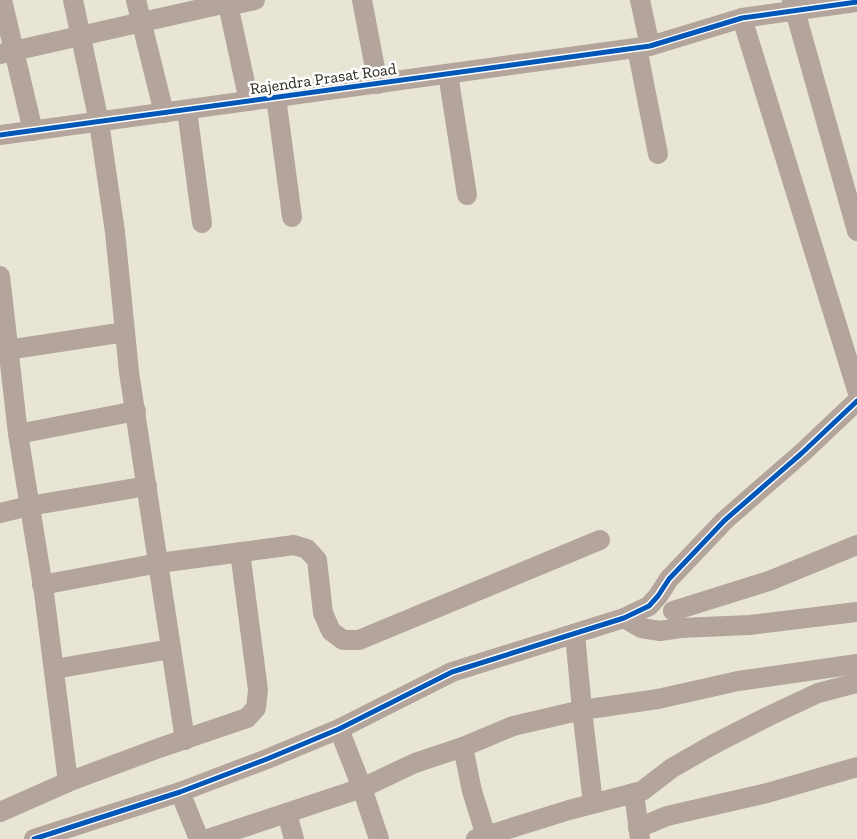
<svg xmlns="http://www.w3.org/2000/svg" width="857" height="839" viewBox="0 0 857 839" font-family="'Zilla Slab',serif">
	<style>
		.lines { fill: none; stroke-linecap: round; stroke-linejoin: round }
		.minor { stroke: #b3a49c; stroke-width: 20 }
		.cycleway-casing { stroke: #fff; stroke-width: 8 }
		.cycleway { stroke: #0057b8; stroke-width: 5 }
		.labels { text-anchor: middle; stroke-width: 5; stroke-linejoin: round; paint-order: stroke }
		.street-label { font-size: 16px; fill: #2b281d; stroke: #fff }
	</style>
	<rect width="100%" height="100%" fill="#e9e5d4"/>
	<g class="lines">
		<g class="minor">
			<polyline points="2,0 33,131"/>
			<polyline points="73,0 99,122 115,232 129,372 185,740"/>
			<polyline points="136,0 164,113"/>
			<polyline points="227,0 249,101"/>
			<polyline points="362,0 378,84"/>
			<polyline points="640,0 650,46"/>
			<polyline points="792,0 857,231"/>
			<polyline points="227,6 255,0"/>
			<polyline points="742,18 857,390"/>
			<polyline points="637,48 658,154"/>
			<polyline points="0,54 227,3"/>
			<polyline points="448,74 467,195"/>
			<polyline points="276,97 292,217"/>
			<polyline points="187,110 202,223"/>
			<polyline points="0,135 650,46 742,18 857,2"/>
			<polyline points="0,276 18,434 44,593 68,782"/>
			<polyline points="0,351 125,332"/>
			<polyline points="18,434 136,411"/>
			<polyline points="0,513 29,506 147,486"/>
			<polyline points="42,585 159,563 294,545 307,549 317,560 323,613 331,631 343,640 359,640 600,540"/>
			<polyline points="673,611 769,581 857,545"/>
			<polyline points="624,618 641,628 660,631 680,628 750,625 857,612"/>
			<polyline points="575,634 582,710 593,803"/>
			<polyline points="54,669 171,649"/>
			<polyline points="339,729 362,788 379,839"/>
			<polyline points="463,747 513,726 582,710 658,699 738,681 857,664"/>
			<polyline points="180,792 199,839"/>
			<polyline points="634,793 640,839"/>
			<polyline points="0,812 68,782 159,748 247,718 256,708 258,690 240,552"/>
			<polyline points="287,813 294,839"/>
			<polyline points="638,828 667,816 767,793 857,767"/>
			<polyline points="34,839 180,792 267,759 339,729 452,672 624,618 649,606 658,596 669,579 725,520 802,453 857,401"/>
			<polyline points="208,839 362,788 415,763 463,747 472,791 486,836"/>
			<polyline points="476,839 569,810 642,791 672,768 714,744 769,716 818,693 857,683"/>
		</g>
		<defs>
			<g id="cycleway">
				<polyline points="0,135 650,46 742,18 857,2"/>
				<polyline points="34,839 180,792 267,759 339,729 452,672 624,618 649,606 658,596 669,579 725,520 802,453 857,401"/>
			</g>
		</defs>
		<use href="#cycleway" class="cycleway-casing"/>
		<use href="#cycleway" class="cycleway"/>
	</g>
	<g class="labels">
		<g class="street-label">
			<text transform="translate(323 78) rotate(-8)" y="6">Rajendra Prasat Road</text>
		</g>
	</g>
</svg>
